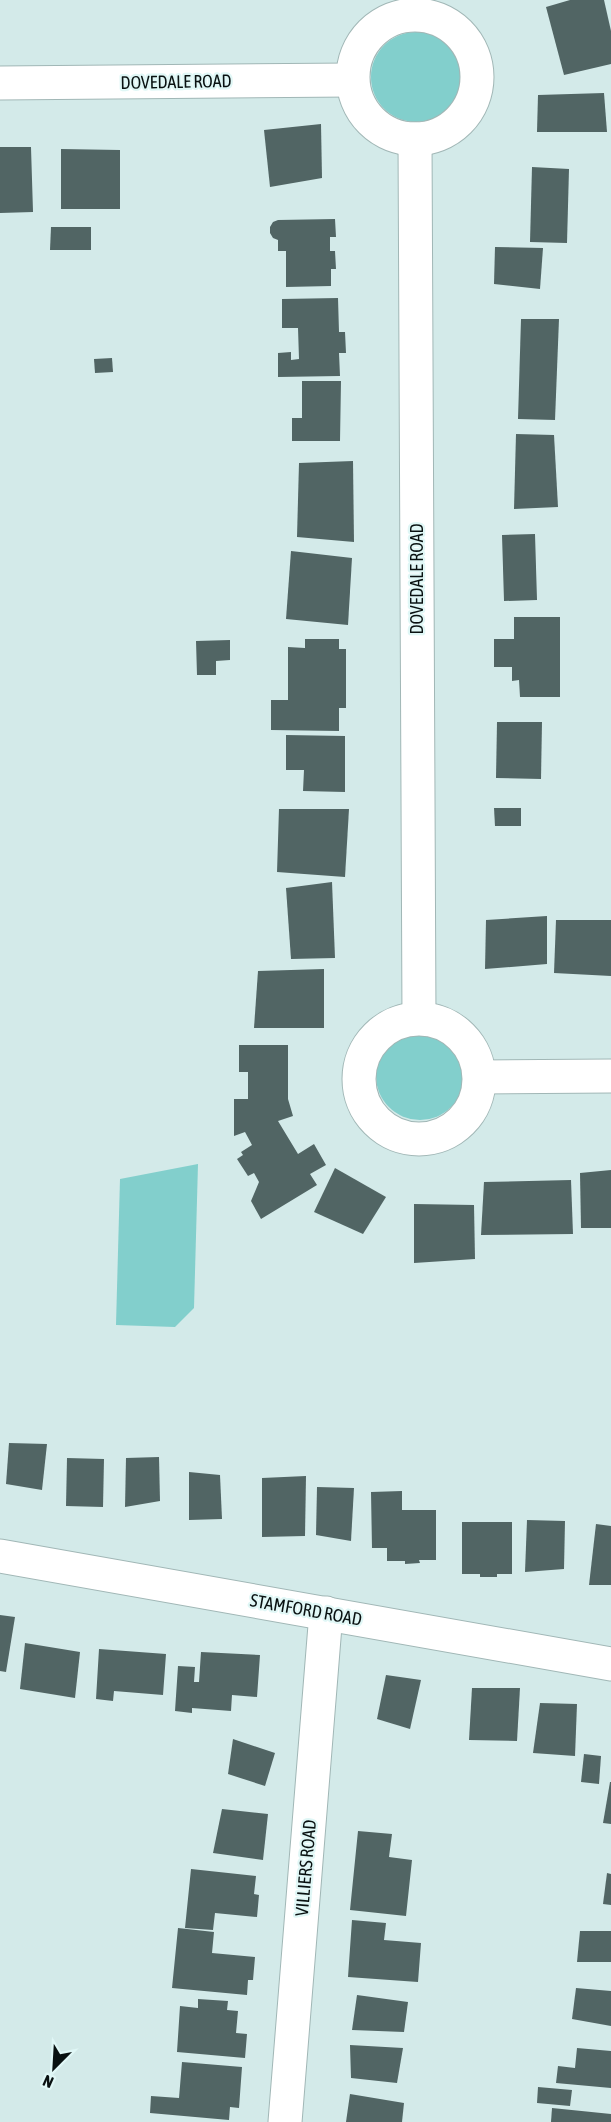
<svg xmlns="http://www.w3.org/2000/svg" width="611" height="2122" viewBox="0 0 611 2122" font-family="'Asap Condensed',sans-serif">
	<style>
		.green { fill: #82cfcc }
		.building { fill: #516564 }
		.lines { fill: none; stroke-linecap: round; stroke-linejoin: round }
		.minor-casing { stroke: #a1b7b6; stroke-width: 35 }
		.minor { stroke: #fff; stroke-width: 33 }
		.labels { text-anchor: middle; stroke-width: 4.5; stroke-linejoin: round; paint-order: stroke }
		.street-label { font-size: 18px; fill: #091111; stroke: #e0f7f6 }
	</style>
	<rect width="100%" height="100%" fill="#d3eae9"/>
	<g class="green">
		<circle cx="416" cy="77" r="45"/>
		<circle cx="420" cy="1076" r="44"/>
		<polygon points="198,1164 194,1308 175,1327 116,1325 120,1179"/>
	</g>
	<g class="building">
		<polygon points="570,0 604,0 611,31 611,64 564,75 546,7"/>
		<polygon points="604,93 607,132 537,132 538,95"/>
		<polygon points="321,124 322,178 270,187 264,130"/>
		<polygon points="0,147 31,147 33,212 0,213"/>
		<polygon points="61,149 120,150 120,209 61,209"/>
		<polygon points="532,167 569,169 567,243 530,242"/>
		<polygon points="335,219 336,237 330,237 330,251 335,251 336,269 331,269 331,286 286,287 286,251 278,251 278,240 273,238 270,233 270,227 273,222 278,220"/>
		<polygon points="51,227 91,227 91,250 50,250"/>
		<polygon points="495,247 543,248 540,289 494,284"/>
		<polygon points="338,298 339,332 345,332 346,353 339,353 340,376 278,377 278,353 291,352 291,360 299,359 298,328 282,328 282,299"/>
		<polygon points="521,319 559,319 555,420 518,419"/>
		<polygon points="112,358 113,372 95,373 94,359"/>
		<polygon points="302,381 341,381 340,441 292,441 292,418 302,418"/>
		<polygon points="516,434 554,435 558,507 514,509"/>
		<polygon points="353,461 354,542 297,537 299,463"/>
		<polygon points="535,534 537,600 504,601 502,535"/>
		<polygon points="291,551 352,558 348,625 286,619"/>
		<polygon points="514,617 560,617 560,697 520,697 519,680 512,681 512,667 494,667 494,639 514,639"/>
		<polygon points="305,639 339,639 339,649 346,649 346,708 339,708 339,731 271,730 271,700 288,700 288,647 305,648"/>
		<polygon points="230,640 230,660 216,661 216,675 197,675 196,641"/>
		<polygon points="497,722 542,722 541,779 496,778"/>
		<polygon points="286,735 345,736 345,792 303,791 304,770 286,770"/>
		<polygon points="494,808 521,808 521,826 495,826"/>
		<polygon points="279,809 349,809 345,877 277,872"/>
		<polygon points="332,882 335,958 291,959 286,888"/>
		<polygon points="547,916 547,964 485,969 486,920"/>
		<polygon points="556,920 611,920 611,976 554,973"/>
		<polygon points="324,969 324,1028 254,1028 258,971"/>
		<polygon points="239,1045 288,1045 288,1099 293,1116 278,1121 298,1154 314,1144 326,1165 310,1174 317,1185 261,1219 251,1201 259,1182 254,1173 248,1176 237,1159 243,1155 241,1152 252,1145 245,1132 234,1136 234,1099 248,1099 248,1072 239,1072"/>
		<polygon points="335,1168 386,1197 363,1234 314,1212"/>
		<polygon points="611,1170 611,1228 581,1228 580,1173"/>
		<polygon points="571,1180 573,1234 481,1235 484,1182"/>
		<polygon points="414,1204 474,1205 475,1259 414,1263"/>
		<polygon points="9,1443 47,1444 42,1490 6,1484"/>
		<polygon points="159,1457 160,1501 125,1507 126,1458"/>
		<polygon points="67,1458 104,1459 103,1507 66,1506"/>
		<polygon points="189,1472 220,1475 222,1519 189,1520"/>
		<polygon points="306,1476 305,1536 262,1537 262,1478"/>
		<polygon points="317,1487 354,1488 351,1541 316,1535"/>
		<polygon points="402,1491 402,1510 436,1510 436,1560 419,1560 420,1563 405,1564 405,1561 387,1561 387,1548 372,1548 371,1492"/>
		<polygon points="527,1520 565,1521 564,1569 525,1572"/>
		<polygon points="462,1522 512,1522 512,1574 497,1574 497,1577 480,1577 480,1574 462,1574"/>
		<polygon points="596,1524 611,1526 611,1585 589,1585"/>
		<polygon points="0,1615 15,1617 6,1672 0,1671"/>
		<polygon points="25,1643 80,1652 75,1698 20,1689"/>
		<polygon points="99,1649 166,1654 163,1695 114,1691 113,1701 96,1699"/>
		<polygon points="201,1652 260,1655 257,1697 232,1695 231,1711 192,1708 192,1713 175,1711 178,1666 195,1667 194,1682 199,1682"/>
		<polygon points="386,1675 421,1680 410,1729 377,1719"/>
		<polygon points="472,1688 520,1688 517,1741 469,1740"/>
		<polygon points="540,1703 577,1704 575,1756 533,1753"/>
		<polygon points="233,1739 275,1753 265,1786 228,1774"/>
		<polygon points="584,1754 601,1756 599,1784 581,1782"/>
		<polygon points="610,1782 611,1782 611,1824 603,1823"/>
		<polygon points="222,1809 268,1814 263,1860 213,1853"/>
		<polygon points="358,1831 392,1834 389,1857 412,1860 406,1916 350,1910"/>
		<polygon points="191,1869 256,1876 254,1894 259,1895 257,1917 215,1913 213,1930 185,1928"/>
		<polygon points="607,1873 611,1874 611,1905 603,1904"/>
		<polygon points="352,1920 386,1923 384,1940 421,1943 418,1982 348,1977"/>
		<polygon points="178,1928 214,1932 212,1953 255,1957 253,1980 248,1980 247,1995 172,1988"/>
		<polygon points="580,1931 611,1931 611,1962 577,1962"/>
		<polygon points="576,1988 611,1991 611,2026 572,2019"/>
		<polygon points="357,1995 408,2002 404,2032 352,2030"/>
		<polygon points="198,1999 228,2001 227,2010 238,2011 236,2033 247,2034 245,2058 177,2052 180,2006 198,2008"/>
		<polygon points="350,2045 403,2048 397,2083 351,2078"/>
		<polygon points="577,2048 611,2051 611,2088 556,2083 558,2066 575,2068"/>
		<polygon points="182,2062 242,2067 239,2108 230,2107 229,2120 150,2113 151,2096 179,2098"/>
		<polygon points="538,2087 572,2090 570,2106 537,2103"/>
		<polygon points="350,2094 404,2103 402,2122 346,2122"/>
		<polygon points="552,2108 611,2114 611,2122 551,2122"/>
	</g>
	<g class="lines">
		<defs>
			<g id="minor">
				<circle cx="415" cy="77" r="62"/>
				<polyline points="0,83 352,80"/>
				<polyline points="415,139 419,1018"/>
				<circle cx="419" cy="1079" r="60"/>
				<polyline points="480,1077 611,1076"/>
				<polyline points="0,1556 611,1664"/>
				<polyline points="285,2122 326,1613"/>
			</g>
		</defs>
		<use href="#minor" class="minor-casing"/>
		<use href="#minor" class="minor"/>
	</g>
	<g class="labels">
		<g class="street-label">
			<text transform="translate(176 82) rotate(-1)" y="6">DOVEDALE ROAD</text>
			<text transform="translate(417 579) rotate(-90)" y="6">DOVEDALE ROAD</text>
			<text transform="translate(306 1610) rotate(10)" y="6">STAMFORD ROAD</text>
			<text transform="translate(306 1868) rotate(-85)" y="6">VILLIERS ROAD</text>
		</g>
	</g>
	<g transform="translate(54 2068) rotate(204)" stroke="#e0f7f6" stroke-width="4.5" paint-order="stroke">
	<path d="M0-4.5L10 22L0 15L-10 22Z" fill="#091111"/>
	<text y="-9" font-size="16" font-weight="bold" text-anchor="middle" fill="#091111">N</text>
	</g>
</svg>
